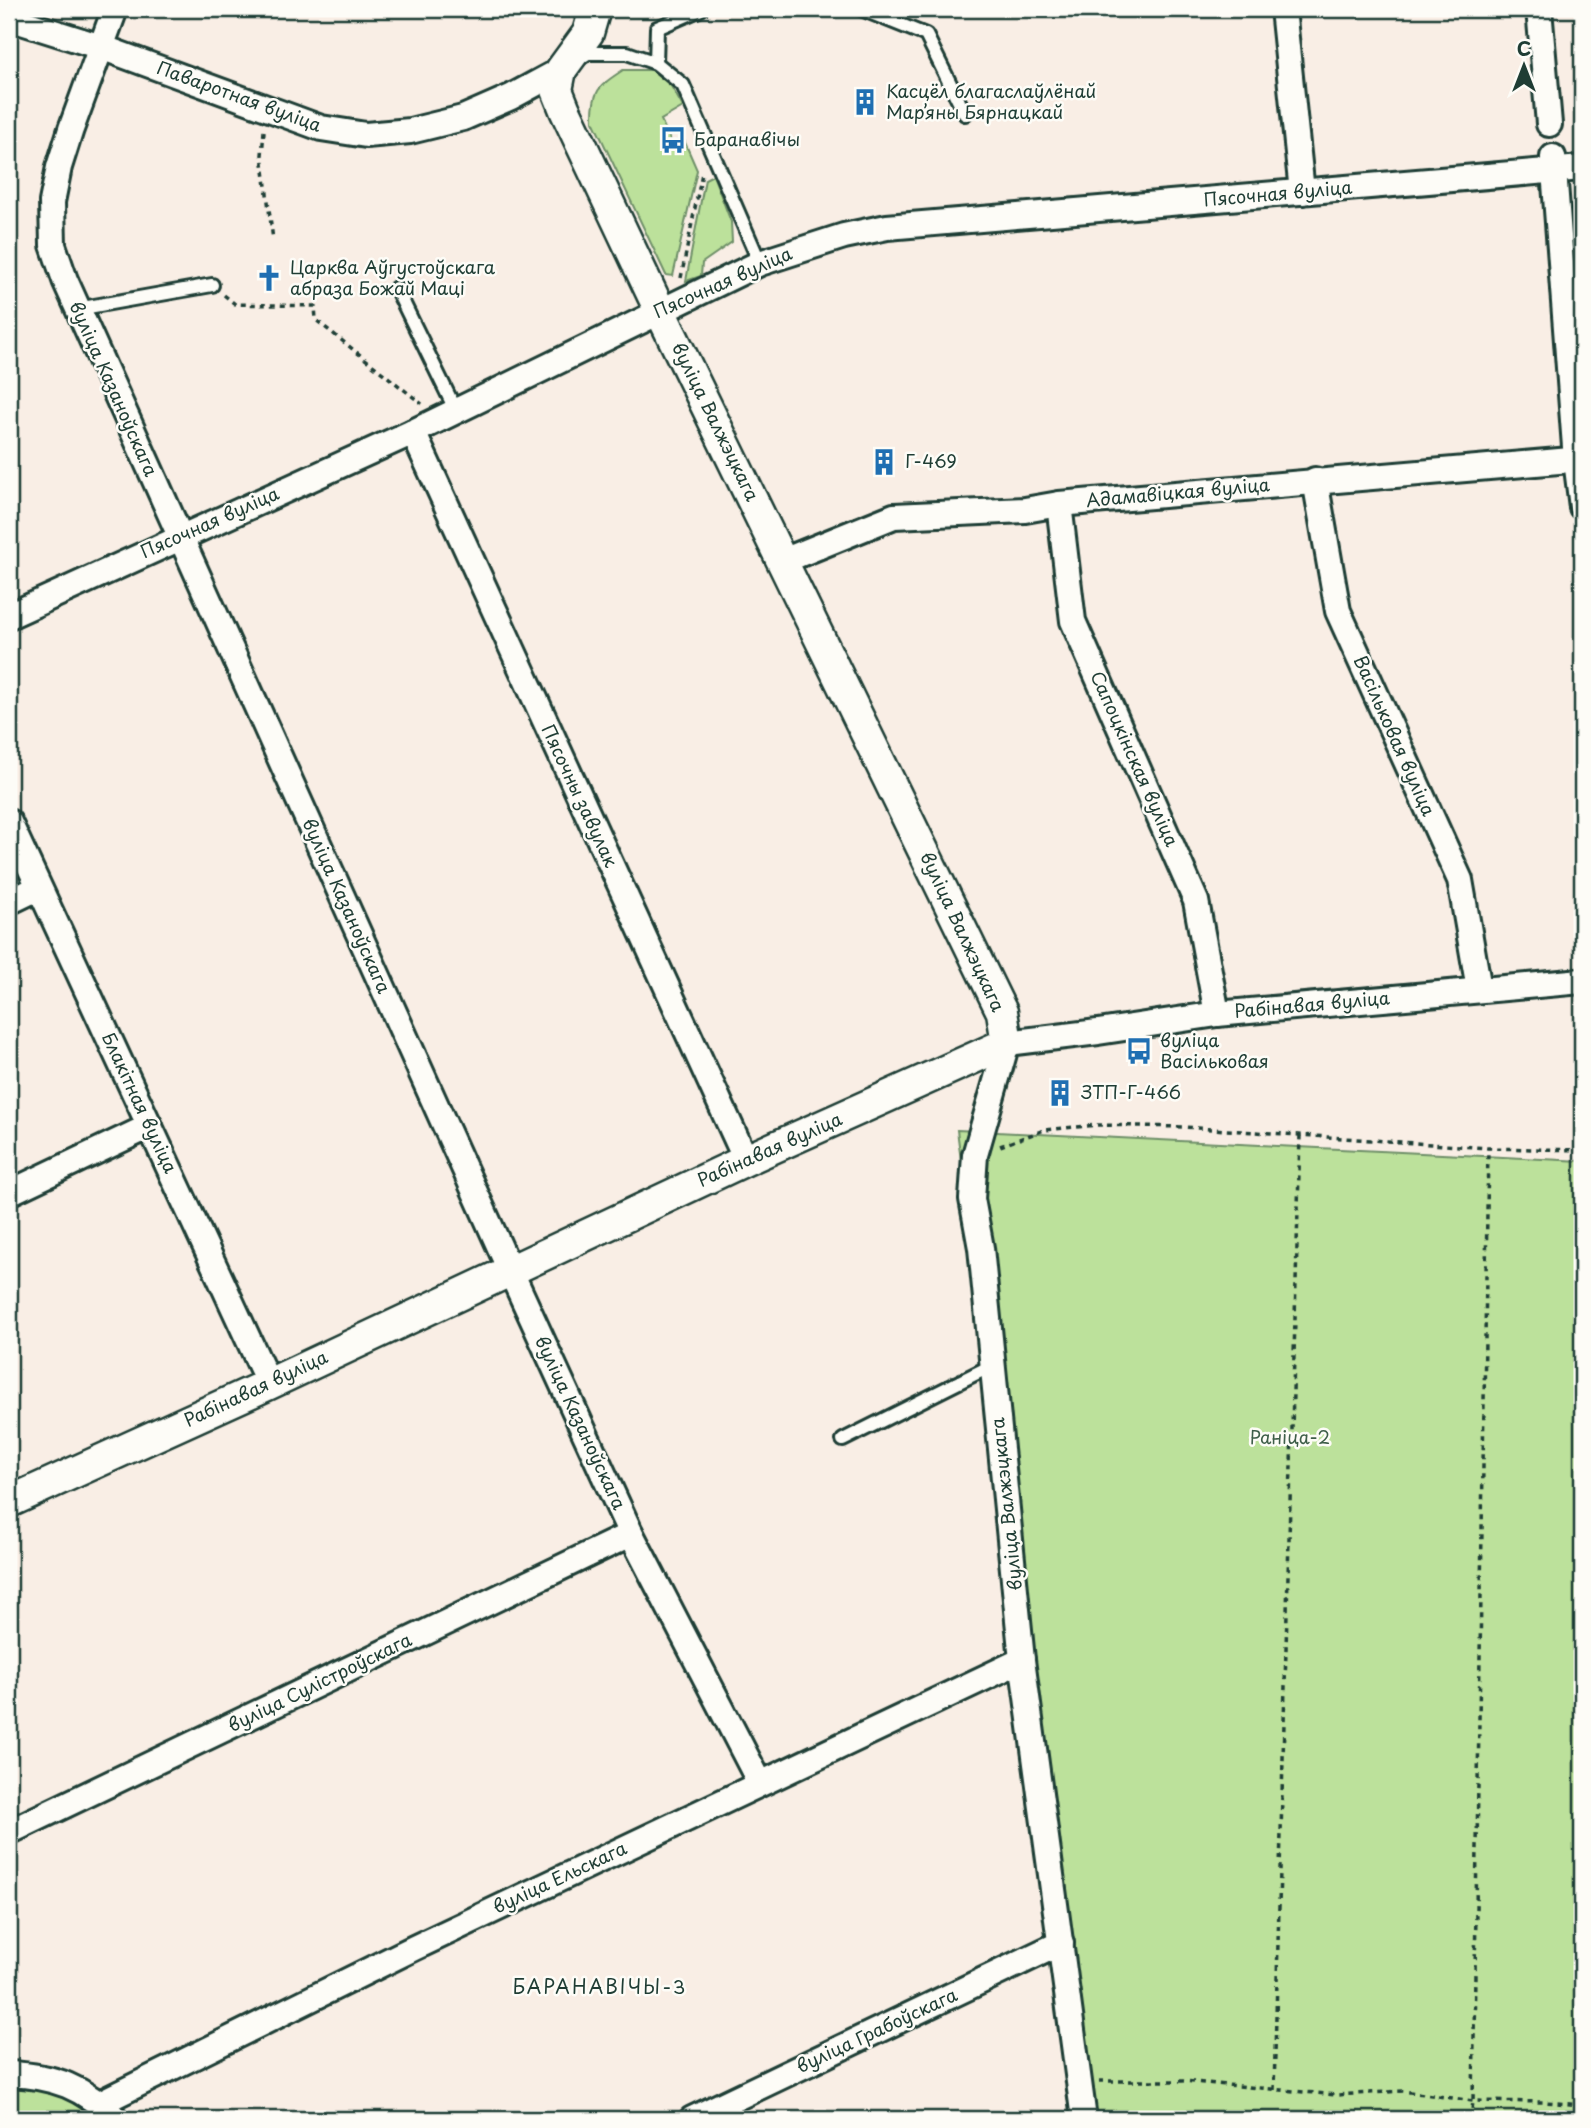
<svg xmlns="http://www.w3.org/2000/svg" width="1591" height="2128" viewBox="0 0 1591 2128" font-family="'Playpen Sans',sans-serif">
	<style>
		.green { fill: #bce19b; stroke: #6e8f68; stroke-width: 2 }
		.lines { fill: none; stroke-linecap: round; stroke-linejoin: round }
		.service-casing { stroke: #1f3d34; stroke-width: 18 }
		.minor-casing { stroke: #1f3d34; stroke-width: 30 }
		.tertiary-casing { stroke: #1f3d34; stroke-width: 35 }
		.path { stroke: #1f3d34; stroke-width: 3.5; stroke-dasharray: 5 5; stroke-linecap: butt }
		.service { stroke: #fdfcf7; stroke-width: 12 }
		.minor { stroke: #fdfcf7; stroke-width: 24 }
		.tertiary { stroke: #fdfcf7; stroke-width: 30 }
		.labels { text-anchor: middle; stroke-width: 5; stroke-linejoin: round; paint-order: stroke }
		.poi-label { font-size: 18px; fill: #1f3d34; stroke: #fdfcf7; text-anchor: start }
		.street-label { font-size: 18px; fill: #1f3d34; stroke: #fdfcf7 }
		.park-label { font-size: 18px; fill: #3e5e49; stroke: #fdfcf7 }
		.neighbourhood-label { font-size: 19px; letter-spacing: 2px; fill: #1f3d34; stroke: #fdfcf7 }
	</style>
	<rect width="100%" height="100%" fill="#f9eee5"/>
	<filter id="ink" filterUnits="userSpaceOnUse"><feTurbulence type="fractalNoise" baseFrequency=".0143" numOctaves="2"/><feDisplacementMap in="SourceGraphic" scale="14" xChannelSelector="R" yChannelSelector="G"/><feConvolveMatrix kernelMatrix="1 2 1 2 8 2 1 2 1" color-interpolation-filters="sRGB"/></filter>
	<g filter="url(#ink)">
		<g class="green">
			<path d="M623 70H652L671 86 683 107 661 120 672 144 683 138 697 170 673 276 666 275 593 121C592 90 599 86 623 70Z"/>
			<polygon points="713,175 731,222 732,242 702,263 701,276 686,281 705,179"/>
			<polygon points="957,1130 1582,1161 1582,2119 1086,2119"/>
			<polygon points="9,2074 116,2119 9,2119"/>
		</g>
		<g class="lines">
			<defs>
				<g id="service">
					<polyline points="861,9 926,35 965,114"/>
					<polyline points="577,60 588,53 627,53 656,63 683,85 760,263"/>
					<polyline points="656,63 657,28 701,9"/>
					<polyline points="396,288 456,411"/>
					<polyline points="77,309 212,285"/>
					<polyline points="843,1440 993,1365"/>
				</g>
				<g id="minor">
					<polyline points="115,9 71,129 59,167 52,202 53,245 65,280 510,1270 631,1534 760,1783"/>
					<polyline points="1283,9 1302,192"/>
					<polyline points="1539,9 1549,124"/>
					<polyline points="9,18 101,47 321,128 366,135 410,131 463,118 511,97 561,70"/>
					<polyline points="1553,157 1576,460 1582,507"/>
					<polyline points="413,432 746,1160"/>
					<polyline points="1315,480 1338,611 1460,880 1479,989"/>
					<polyline points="1059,504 1073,621 1196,901 1217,1014"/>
					<polyline points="783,561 894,516 1025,510 1059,504 1582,459"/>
					<polyline points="9,616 413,432 760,263 844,236 887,227 1582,168"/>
					<polyline points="9,822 269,1384"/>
					<polyline points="9,902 38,888"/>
					<polyline points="9,1193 150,1126"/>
					<polyline points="9,1832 631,1534"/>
					<path d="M9 2074C55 2076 83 2087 116 2119"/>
					<polyline points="100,2103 414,1948 1022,1660"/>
					<polyline points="692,2119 1061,1943"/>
					<polyline points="1084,2119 1022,1660 981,1248 972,1199 975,1155 1007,1043 1098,1032 1217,1014 1582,981"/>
				</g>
				<polyline id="tertiary" points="9,1502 269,1384 746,1160 1007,1043 1002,1012 660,311 565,110 557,90 561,70 588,33 595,9"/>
			</defs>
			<use href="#service" class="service-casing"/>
			<use href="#minor" class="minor-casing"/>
			<use href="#tertiary" class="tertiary-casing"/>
			<g class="path">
				<polyline points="264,131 262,155 273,240"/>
				<polyline points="681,278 702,173"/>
				<polyline points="224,295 235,304 315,306 316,320 422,404"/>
				<polyline points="1000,1146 1044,1130 1097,1125 1183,1127 1488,1148 1582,1150"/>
				<polyline points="1099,2081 1183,2081 1337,2095 1403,2091 1473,2101 1545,2102 1582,2105"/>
				<polyline points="1274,2090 1300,1135"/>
				<polyline points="1471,2119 1473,2101 1488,1148"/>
			</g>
			<use href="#service" class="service"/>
			<use href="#minor" class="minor"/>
			<use href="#tertiary" class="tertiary"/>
		</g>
	</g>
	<defs>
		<symbol id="building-bare" viewBox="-9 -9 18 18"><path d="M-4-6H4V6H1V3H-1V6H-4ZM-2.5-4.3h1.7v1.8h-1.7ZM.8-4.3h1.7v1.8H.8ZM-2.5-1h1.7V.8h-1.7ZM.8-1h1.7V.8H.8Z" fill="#1f6fb2" stroke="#fdfcf7" stroke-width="2.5" paint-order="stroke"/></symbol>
		<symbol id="bus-bare" viewBox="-9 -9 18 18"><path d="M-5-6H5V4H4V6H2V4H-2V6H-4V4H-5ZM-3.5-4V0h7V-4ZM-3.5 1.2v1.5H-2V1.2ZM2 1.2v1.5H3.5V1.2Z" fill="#1f6fb2" stroke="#fdfcf7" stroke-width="2.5" paint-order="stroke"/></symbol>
		<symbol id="church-bare" viewBox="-9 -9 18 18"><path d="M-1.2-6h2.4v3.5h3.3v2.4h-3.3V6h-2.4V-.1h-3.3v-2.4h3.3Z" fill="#1f6fb2" stroke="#fdfcf7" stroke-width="2.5" paint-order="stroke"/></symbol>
	</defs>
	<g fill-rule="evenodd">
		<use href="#building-bare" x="846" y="83" width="38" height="38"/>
		<use href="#bus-bare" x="654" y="121" width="38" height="38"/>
		<use href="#church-bare" x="250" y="259" width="38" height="38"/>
		<use href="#building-bare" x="865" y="443" width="38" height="38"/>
		<use href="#bus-bare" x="1120" y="1032" width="38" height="38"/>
		<use href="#building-bare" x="1041" y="1074" width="38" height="38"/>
	</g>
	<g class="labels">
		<g class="poi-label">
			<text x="886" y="98">Касцёл благаслаўлёнай<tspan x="886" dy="21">Мар’яны Бярнацкай</tspan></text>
			<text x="694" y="146">Баранавічы</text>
			<text x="290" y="274">Царква Аўгустоўскага<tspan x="290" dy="21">абраза Божай Маці</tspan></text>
			<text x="905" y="468">Г-469</text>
			<text x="1160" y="1047">вуліца<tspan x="1160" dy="21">Васільковая</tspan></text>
			<text x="1081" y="1099">ЗТП-Г-466</text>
		</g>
		<g class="street-label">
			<text transform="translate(239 97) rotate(20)" y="6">Паваротная вуліца</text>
			<text transform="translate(1278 194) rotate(-5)" y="6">Пясочная вуліца</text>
			<text transform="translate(723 283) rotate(-24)" y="6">Пясочная вуліца</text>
			<text transform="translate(113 389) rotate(66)" y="6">вуліца Казаноўскага</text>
			<text transform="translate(715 422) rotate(64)" y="6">вуліца Валжэцкага</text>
			<text transform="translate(1178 493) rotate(-5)" y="6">Адамавіцкая вуліца</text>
			<text transform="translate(210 523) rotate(-24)" y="6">Пясочная вуліца</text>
			<text transform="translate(1394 736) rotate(66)" y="6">Васільковая вуліца</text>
			<text transform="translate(1134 759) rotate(66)" y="6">Сапоцкінская вуліца</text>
			<text transform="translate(579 796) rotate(65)" y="6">Пясочны завулак</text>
			<text transform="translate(346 906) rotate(66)" y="6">вуліца Казаноўскага</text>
			<text transform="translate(962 932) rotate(65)" y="6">вуліца Валжэцкага</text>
			<text transform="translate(1312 1005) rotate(-5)" y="6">Рабінавая вуліца</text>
			<text transform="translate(139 1103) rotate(65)" y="6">Блакітная вуліца</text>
			<text transform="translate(770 1150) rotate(-24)" y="6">Рабінавая вуліца</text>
			<text transform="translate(256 1389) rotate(-25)" y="6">Рабінавая вуліца</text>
			<text transform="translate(580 1423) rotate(65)" y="6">вуліца Казаноўскага</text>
			<text transform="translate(1007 1504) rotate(-96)" y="6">вуліца Валжэцкага</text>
			<text transform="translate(320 1683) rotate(-26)" y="6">вуліца Сулістроўскага</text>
			<text transform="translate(560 1878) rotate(-25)" y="6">вуліца Ельскага</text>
			<text transform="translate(877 2031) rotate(-25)" y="6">вуліца Грабоўскага</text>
		</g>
		<g class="park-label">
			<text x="1290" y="1444">Раніца-2</text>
		</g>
		<g class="neighbourhood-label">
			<text x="600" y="1994">БАРАНАВІЧЫ-3</text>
		</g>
	</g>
	<rect width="1591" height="2128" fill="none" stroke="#fdfcf7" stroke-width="35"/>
	<rect x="18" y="18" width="1556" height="2093" fill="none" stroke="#1f3d34" stroke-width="2.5" filter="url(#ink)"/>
	<g transform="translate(1524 66)" stroke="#fdfcf7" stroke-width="5" paint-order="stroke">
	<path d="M0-5L12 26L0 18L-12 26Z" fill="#1f3d34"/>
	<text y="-10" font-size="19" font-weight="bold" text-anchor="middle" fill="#1f3d34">С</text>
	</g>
</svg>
